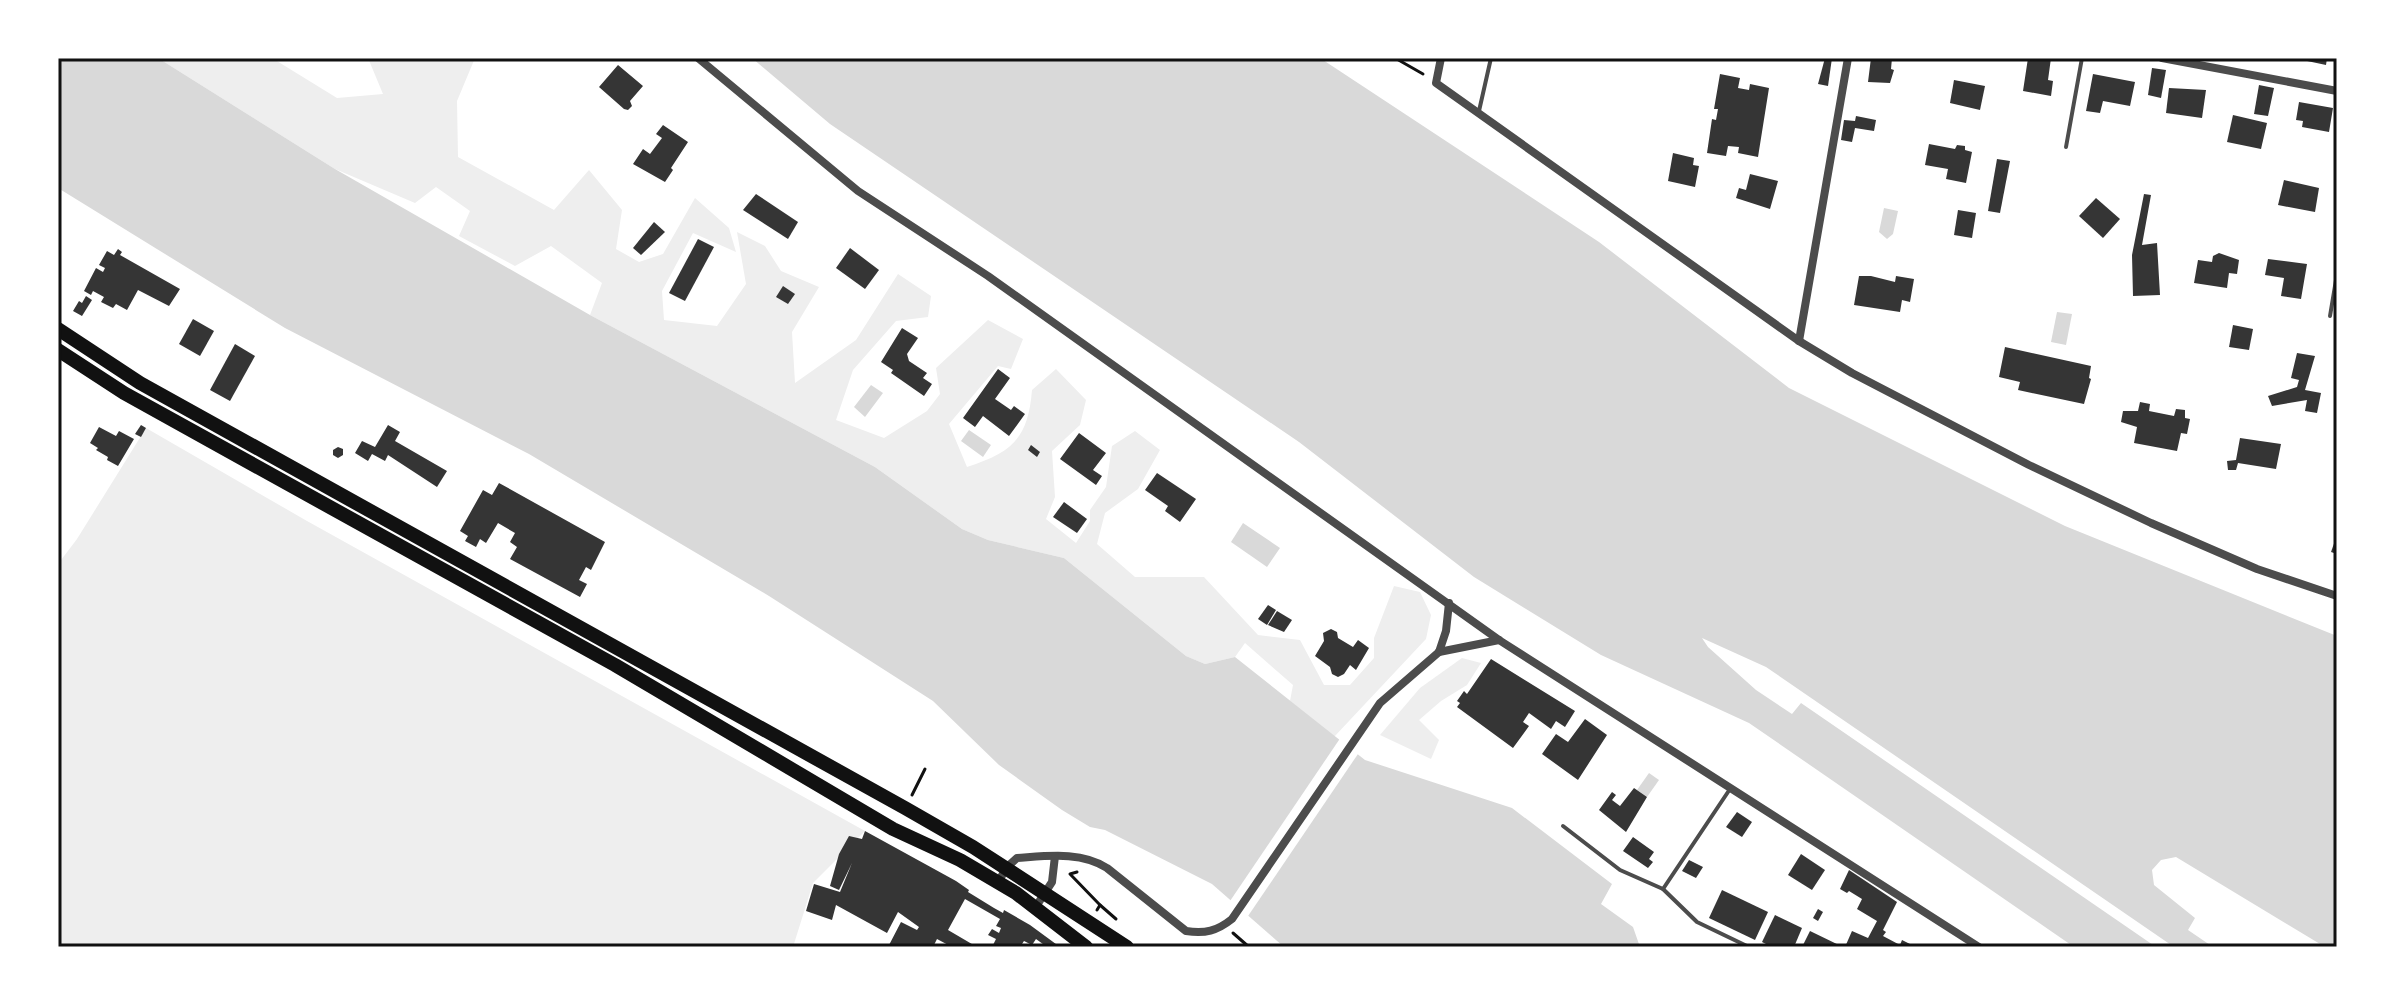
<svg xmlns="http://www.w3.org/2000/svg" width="2395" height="1005" viewBox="0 0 2395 1005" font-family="Quicksand,sans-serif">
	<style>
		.green { fill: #eee }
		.water { fill: #d9d9d9 }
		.pier { fill: #fff }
		.building { fill: #353535 }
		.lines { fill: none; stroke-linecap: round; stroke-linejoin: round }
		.path { stroke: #111; stroke-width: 3 }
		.service { stroke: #4c4c4c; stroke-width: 4 }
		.minor { stroke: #4c4c4c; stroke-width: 8 }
		.primary { stroke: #111; stroke-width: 14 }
		.neatline { fill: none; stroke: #111; stroke-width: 3 }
	</style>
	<rect width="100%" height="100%" fill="#fff"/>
	<g class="green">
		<path d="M158 58H272L337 98 383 94 368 58H475L457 101 458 157 554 210 589 170 622 210 616 249 639 262 663 254 695 198 729 228 736 252 693 233 662 291 664 320 717 326 746 284 737 232 765 246 781 271 819 287 792 332 795 383 856 340 898 274 931 296 928 317 896 321 853 370 836 420 884 438 927 411 940 394 936 368 988 320 1023 339 1011 369 998 366 949 424 967 467C1012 452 1028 439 1032 390L1056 369 1086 400 1080 425 1052 451 1055 497 1046 519 1076 543 1090 521V510L1106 487 1112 446 1135 431 1160 450 1138 489 1105 513 1097 544 1135 577H1204L1258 635 1300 640 1324 685H1350L1374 658V638L1394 586 1420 592 1431 615 1426 639 1334 737 1290 701 1293 685 1245 643 1235 657 1205 664 1186 656 1064 558 988 540 962 529 875 467 590 315 602 283 551 246 515 266 459 236 470 211 436 187 415 203 335 169Z"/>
		<polygon points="146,428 307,521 865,831 813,883 793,947 58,947 58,564 77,539"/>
		<polygon points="1462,658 1481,663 1467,685 1441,701 1419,720 1439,740 1431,759 1380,735 1420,688"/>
	</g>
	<g class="water">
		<polygon points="58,58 158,58 335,169 590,315 875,467 962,529 988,540 1064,558 1186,656 1205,664 1235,657 1365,760 1512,808 1612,884 1601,904 1633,927 1640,947 1284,947 1212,884 1105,830 1090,827 1062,810 999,765 933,701 769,596 529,454 285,328 58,188"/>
		<polygon points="752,58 1320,58 1599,242 1789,388 2065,526 2337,636 2337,947 2325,947 2176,857 2161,860 2152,870 2154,885 2195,918 2188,930 2213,947 2174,947 1766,667 1702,638 1708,647 1756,690 1792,714 1801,703 2156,947 2074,947 1749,723 1601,655 1474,577 1299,442 830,124"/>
		<polygon points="1884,208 1898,211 1893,234 1887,239 1879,232"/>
		<polygon points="2057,312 2072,314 2066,345 2051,342"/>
		<polygon points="871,385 883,393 865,417 854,407"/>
		<polygon points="969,430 991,445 983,457 961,441"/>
		<polygon points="1243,523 1280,548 1267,567 1231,542"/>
		<polygon points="1649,773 1659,780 1647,797 1637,790"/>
	</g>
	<polygon class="pier" points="1341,737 1360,751 1246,919 1228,904"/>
	<g class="building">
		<polygon points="1825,58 1832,58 1828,86 1818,84"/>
		<polygon points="1871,58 1892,58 1891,69 1894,70 1890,83 1868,82"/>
		<polygon points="2028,58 2051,58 2048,80 2053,81 2051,96 2023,91"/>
		<polygon points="2293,58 2327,58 2326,65"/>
		<polygon points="618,65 643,86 630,101 632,106 628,110 624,109 599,87"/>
		<polygon points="2152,68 2166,70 2161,98 2148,95"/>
		<polygon points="1720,74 1740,78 1738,88 1749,90 1750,84 1769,88 1758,157 1738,153 1739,147 1728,146 1726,156 1707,153 1712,119 1716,120 1718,109 1714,109"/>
		<polygon points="2093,74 2135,82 2130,106 2103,101 2100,113 2086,111"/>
		<polygon points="1954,80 1985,86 1980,110 1950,103"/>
		<polygon points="2259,85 2274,88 2268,116 2254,114"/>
		<polygon points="2169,88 2206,90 2202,118 2166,113"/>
		<polygon points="2299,102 2333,108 2329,132 2302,127 2303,121 2296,120"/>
		<polygon points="2233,115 2267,123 2261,149 2227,142"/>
		<polygon points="1856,116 1876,120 1874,131 1855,128 1852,142 1841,140 1844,120 1855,121"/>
		<polygon points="663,125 688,142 671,168 673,170 665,182 633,164 643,149 650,154 662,138 656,134"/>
		<polygon points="1929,144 1955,149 1957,145 1965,146 1965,150 1972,152 1966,183 1946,179 1948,169 1925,165"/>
		<polygon points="1673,153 1694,158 1693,165 1699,166 1695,187 1668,181"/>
		<polygon points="1997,159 2010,161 2000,213 1988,211"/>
		<polygon points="1750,174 1778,181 1770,209 1736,198 1739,188 1746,190"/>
		<polygon points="2284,180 2319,188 2315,212 2278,205"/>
		<polygon points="756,194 798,222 788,239 743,210"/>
		<polygon points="2144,194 2151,195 2142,245 2157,243 2160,295 2133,296 2132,255"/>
		<polygon points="2096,198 2120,219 2103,238 2079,216"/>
		<polygon points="1958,210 1976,213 1972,238 1954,235"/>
		<polygon points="654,222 665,232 641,255 633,248"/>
		<polygon points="698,239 714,247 685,301 669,293"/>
		<polygon points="850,248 879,270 865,289 836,268"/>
		<polygon points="118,249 122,252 120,255 180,289 169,306 138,290 127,310 116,304 113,308 101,302 104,297 93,291 91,295 84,291 96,268 103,272 105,268 99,265 107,251 114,255"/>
		<polygon points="2219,253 2239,260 2237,274 2229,273 2227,288 2194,283 2198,260 2212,262 2213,256"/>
		<polygon points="2268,259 2307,264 2301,299 2281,296 2284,278 2265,275"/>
		<polygon points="1859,276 1871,276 1895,282 1896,276 1914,279 1910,302 1902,300 1900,312 1854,305"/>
		<polygon points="783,286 795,294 788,304 776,297"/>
		<polygon points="86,296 92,300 82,316 73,311 79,301 82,303"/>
		<polygon points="193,319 214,331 200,356 179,344"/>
		<polygon points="2233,325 2253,329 2249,350 2229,347"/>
		<polygon points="902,328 918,338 907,354 909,361 927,373 923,378 932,384 924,396 891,373 893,370 881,362"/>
		<polygon points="235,344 255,356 230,401 210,390"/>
		<polygon points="2005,347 2091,366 2089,378 2091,379 2084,404 2018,390 2020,382 1999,377"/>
		<polygon points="2297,353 2315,356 2305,390 2321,393 2317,413 2305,411 2307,400 2272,406 2268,396 2297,387 2299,380 2291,378"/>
		<polygon points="998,369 1010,378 995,399 1011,410 1014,406 1025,414 1009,436 983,416 975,427 963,418"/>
		<polygon points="2140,402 2150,404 2149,411 2174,416 2176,409 2185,410 2185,418 2190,419 2187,434 2181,433 2177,451 2134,443 2137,427 2121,422 2123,411 2138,411"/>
		<polygon points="141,425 146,428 141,437 135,434"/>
		<polygon points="388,425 400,432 395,441 447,471 437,487 388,455 385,461 372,454 368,461 355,453 362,441 375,447"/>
		<polygon points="99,427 116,436 119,431 134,439 118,466 107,460 108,457 96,450 98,448 90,443"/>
		<polygon points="1079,433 1106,453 1093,470 1102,476 1096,485 1060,459"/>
		<polygon points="2240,438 2281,444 2276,469 2238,463 2236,470 2228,470 2227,461 2236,460"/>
		<polygon points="1031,445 1040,452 1037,457 1028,450"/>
		<polygon points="338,447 343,449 343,455 338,458 333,455 333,450"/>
		<polygon points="1157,473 1196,499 1180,522 1165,511 1168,506 1145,490"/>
		<polygon points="499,483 605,542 591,570 586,567 579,580 587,584 580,597 510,559 517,547 510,542 515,533 498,523 486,543 480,539 476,547 465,541 468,536 460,531 483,490 492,495"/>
		<polygon points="1064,502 1087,519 1077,533 1053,517"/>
		<polygon points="2337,535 2337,554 2331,552"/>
		<polygon points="1268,605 1276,610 1267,625 1258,619"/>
		<polygon points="1277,611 1292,620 1284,632 1268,625"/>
		<polygon points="1331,629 1337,632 1338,638 1353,647 1358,640 1369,648 1356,670 1350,665 1344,674 1338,677 1332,674 1330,667 1315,656 1324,641 1323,633"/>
		<polygon points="1491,659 1575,711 1565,727 1556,721 1551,729 1529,713 1523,722 1529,726 1513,748 1457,707 1460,703 1457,701 1464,691 1467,694"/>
		<polygon points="1585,719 1607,735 1578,780 1542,754 1556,734 1568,742"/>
		<polygon points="1634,788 1647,797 1626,832 1599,810 1612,792 1616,795 1612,800 1620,806"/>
		<polygon points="1737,812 1752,822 1742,837 1726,827"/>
		<polygon points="865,831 956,881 969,890 968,892 994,908 1003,913 1004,910 1030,925 1060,947 1047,947 1036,939 1032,945 1024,941 1020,947 992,947 996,939 988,935 992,929 999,933 1001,928 996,926 1000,919 965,899 948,930 977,947 952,947 937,939 933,947 888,947 901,922 917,930 919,927 898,912 887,933 836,905 832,920 806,911 814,884 840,892 852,863 839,890 830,886 839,854 849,836 862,839"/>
		<polygon points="1633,837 1654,852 1649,859 1653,862 1648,868 1623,851"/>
		<polygon points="1801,854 1825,870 1812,890 1788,875"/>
		<polygon points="1689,860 1703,867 1696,878 1682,871"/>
		<polygon points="1849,870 1897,902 1883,930 1886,932 1883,936 1900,945 1902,940 1916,947 1845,947 1852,931 1868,938 1877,921 1857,909 1862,899 1849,891 1847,893 1840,889"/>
		<polygon points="1722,890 1768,912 1755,940 1709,918"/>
		<polygon points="1818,909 1823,912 1818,921 1813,918"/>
		<polygon points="1775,915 1802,928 1794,947 1772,947 1762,942"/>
		<polygon points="1810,931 1843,947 1802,947"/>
	</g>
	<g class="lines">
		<g class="path">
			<polyline points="1395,58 1423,74"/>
			<polyline points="912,795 925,769"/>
			<polyline points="1077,872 1070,874 1100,905 1097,910"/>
			<polyline points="1100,905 1116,919"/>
			<polyline points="1233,933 1249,947"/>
		</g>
		<g class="service">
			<polyline points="1479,111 1491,58"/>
			<polyline points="2066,147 2082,58"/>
			<polyline points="2330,316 2337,274"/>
			<polyline points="1563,826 1620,870 1663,889 1697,922 1749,947"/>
			<polyline points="1663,889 1730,789"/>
		</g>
		<g class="minor">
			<polyline points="698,58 858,191 988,276 1499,640 1979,947"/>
			<polyline points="1441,58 1436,83 1799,341 1852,373 2029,465 2151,523 2257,569 2337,596"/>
			<polyline points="2162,58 2337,91"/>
			<polyline points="1799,341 1848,58"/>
			<polyline points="1439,652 1499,640"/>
			<path d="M998 883 1006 868 1017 858C1047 856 1081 851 1107 868L1186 931C1205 934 1217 931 1232 919L1380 703 1439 652 1446 631 1449 603"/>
			<polyline points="1035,908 1052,882 1055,856"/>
		</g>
		<g class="primary">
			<polyline points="58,329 140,383 905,808 973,847 1127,947"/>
			<polyline points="58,350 124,393 615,665 893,829 960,860 1016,893 1086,947"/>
		</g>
	</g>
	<rect width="2395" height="1005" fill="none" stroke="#ffffff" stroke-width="120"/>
	<rect x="60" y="60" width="2275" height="885" class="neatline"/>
</svg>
